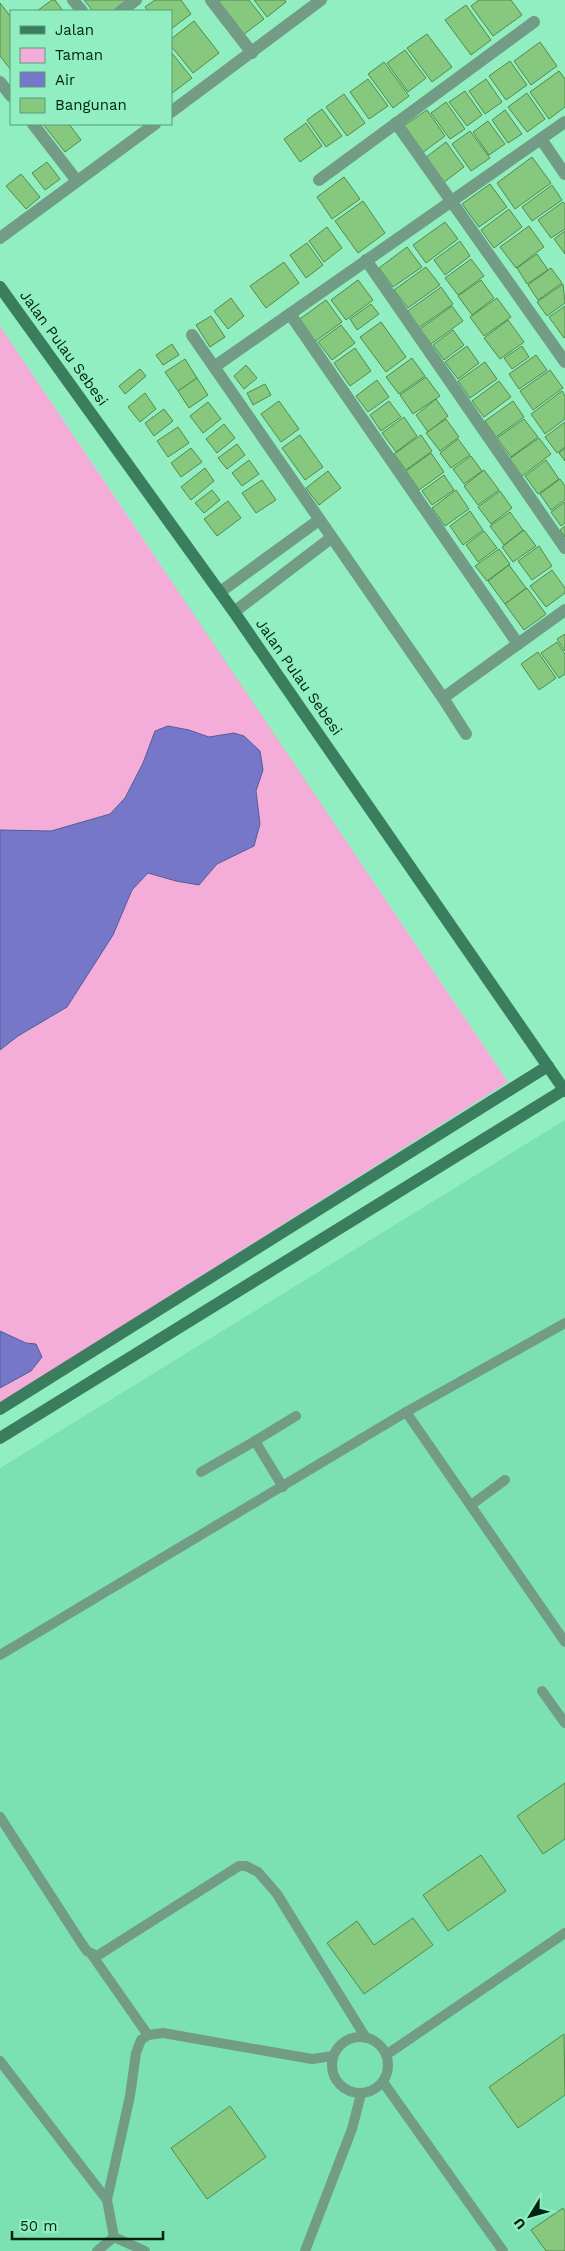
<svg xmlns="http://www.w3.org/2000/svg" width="565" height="2251" viewBox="0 0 565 2251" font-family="'Work Sans',sans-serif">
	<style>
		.built { fill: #7ce1b2 }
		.green { fill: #f4add9 }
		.water { fill: #7777ca; stroke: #535e93 }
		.building { fill: #86c97e; stroke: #528a4c }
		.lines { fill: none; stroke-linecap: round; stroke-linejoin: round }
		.lane { stroke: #729c86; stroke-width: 10 }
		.street { stroke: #729c86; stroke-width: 12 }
		.secondary { stroke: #3b7e5f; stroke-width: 12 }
		.labels { text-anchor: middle; stroke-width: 4.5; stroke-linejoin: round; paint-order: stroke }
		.street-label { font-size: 15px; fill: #002414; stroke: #91eec1 }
	</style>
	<rect width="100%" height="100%" fill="#91eec1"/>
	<polygon class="built" points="565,1120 565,2251 0,2251 0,1468"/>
	<polygon class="green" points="0,326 508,1082 0,1403"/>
	<g class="water">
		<polygon points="168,726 189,730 209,737 234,733 244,736 260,751 263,770 256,791 260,824 254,846 217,864 199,885 176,881 148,873 132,890 113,935 67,1007 18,1036 0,1050 0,830 51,831 110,814 125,798 143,763 155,731"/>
		<polygon points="0,1331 26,1343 36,1344 42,1357 31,1371 0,1388"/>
	</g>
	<g class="building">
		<polygon points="52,0 55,0 63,11 37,11"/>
		<polygon points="84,0 126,0 126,1 113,11 93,11"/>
		<polygon points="155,0 181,0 191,14 171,29 171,11 148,11 145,7"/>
		<polygon points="220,0 249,0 264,19 243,35 218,2"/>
		<polygon points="254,0 285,0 286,2 267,17"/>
		<polygon points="479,0 511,0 522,15 493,36 471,6"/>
		<polygon points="0,3 11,17 11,70 0,56"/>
		<polygon points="466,5 491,40 471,55 445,20"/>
		<polygon points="194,21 219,53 193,73 171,46 171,39"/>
		<polygon points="427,34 452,67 432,82 407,48"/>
		<polygon points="540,42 557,66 531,85 514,61"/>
		<polygon points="405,50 426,78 408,92 387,63"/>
		<polygon points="171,52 192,78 171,94"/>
		<polygon points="510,61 527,85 506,100 489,76"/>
		<polygon points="384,62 409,96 393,108 368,74"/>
		<polygon points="559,71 565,79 565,107 549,119 530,92"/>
		<polygon points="368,79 388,106 369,119 350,92"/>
		<polygon points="486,79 502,102 485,114 469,91"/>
		<polygon points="465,91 482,115 467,126 449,102"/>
		<polygon points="527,93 545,119 527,132 508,107"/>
		<polygon points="344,94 365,123 347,136 326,107"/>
		<polygon points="446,102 465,129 450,139 431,113"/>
		<polygon points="322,109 342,136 326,147 307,120"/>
		<polygon points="427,110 445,136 422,153 403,126"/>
		<polygon points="505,110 522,134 508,143 492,120"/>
		<polygon points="488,121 505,144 489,155 473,132"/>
		<polygon points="306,123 322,146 300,162 284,139"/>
		<polygon points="43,124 69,124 81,140 65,152"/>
		<polygon points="470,131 490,158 471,171 452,144"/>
		<polygon points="446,142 464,167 443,183 425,158"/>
		<polygon points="532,157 551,183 515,209 497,183"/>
		<polygon points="47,162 60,179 45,190 32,173"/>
		<polygon points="21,174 40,197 26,209 6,186"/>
		<polygon points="344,177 360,199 332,219 317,197"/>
		<polygon points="490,184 507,207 479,227 462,204"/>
		<polygon points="552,185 562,200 532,221 522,207"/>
		<polygon points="363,201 385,233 358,253 335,221"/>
		<polygon points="563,202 565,204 565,229 551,238 538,220"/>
		<polygon points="509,209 522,227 494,248 481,230"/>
		<polygon points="445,222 458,239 426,263 413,245"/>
		<polygon points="529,226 544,247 516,268 500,247"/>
		<polygon points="327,227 342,248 324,262 309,241"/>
		<polygon points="565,231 565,254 554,239"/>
		<polygon points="460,241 470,256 445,275 434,260"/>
		<polygon points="307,243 323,265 306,278 290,255"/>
		<polygon points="407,247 422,267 393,287 379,268"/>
		<polygon points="537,254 548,270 527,284 517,268"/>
		<polygon points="471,259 484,276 458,295 445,278"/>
		<polygon points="284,262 299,283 266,308 250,286"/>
		<polygon points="426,267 440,285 408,308 394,290"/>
		<polygon points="551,268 562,283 538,300 528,285"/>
		<polygon points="358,280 373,300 346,320 331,300"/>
		<polygon points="481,280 494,298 472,315 458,296"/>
		<polygon points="563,284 565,303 547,316 537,302"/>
		<polygon points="441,287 453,304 417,329 405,313"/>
		<polygon points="231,298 244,316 228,329 214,311"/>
		<polygon points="497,298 511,317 484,336 470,317"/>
		<polygon points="326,300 342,322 313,343 297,321"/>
		<polygon points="371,304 379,314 357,330 350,319"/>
		<polygon points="452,306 463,321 431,344 420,329"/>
		<polygon points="565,306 565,337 564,338 549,317"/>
		<polygon points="211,316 225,337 210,347 196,325"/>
		<polygon points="508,320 524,342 500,359 484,338"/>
		<polygon points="381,322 406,357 386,372 360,337"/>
		<polygon points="341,325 355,343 332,360 318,342"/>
		<polygon points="453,330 464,345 444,360 433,345"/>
		<polygon points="172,344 179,355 163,365 156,355"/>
		<polygon points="467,346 479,363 458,379 445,362"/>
		<polygon points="522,346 529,357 512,369 504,358"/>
		<polygon points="355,348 371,371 350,386 334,363"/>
		<polygon points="536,355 547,370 519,389 509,374"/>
		<polygon points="412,358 425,376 399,394 386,377"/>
		<polygon points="185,359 197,378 178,391 165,372"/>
		<polygon points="485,362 497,379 470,398 458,381"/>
		<polygon points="246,365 257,378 244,389 234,376"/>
		<polygon points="140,369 146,376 125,394 119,386"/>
		<polygon points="550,370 563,388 533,410 520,391"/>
		<polygon points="426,377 440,396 413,414 400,395"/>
		<polygon points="197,378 208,395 189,408 178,391"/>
		<polygon points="377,380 389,397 368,412 356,396"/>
		<polygon points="499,381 511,397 484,417 472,401"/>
		<polygon points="265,384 271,395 253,405 247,393"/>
		<polygon points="562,391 565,396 565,419 545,434 531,414"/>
		<polygon points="145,393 156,409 140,422 128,407"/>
		<polygon points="436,399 448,416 428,432 416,415"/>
		<polygon points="279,401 299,429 281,442 261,414"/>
		<polygon points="389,401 401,417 381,431 370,415"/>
		<polygon points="513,401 524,417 496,437 485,421"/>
		<polygon points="208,402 221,419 203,433 190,416"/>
		<polygon points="164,409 173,421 154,436 145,423"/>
		<polygon points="404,417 417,436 396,452 382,433"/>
		<polygon points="446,419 459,437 440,451 426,433"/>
		<polygon points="524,419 538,437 511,457 497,438"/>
		<polygon points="565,422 565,447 557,453 545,437"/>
		<polygon points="224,424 235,438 217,453 206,439"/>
		<polygon points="178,427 189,443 168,457 157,441"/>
		<polygon points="300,435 323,467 305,480 282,448"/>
		<polygon points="421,435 432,451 406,470 394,454"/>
		<polygon points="539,438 551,454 521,477 509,459"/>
		<polygon points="458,439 470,455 451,468 440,453"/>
		<polygon points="237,444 245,455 227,469 218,458"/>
		<polygon points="191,448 202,462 181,477 171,463"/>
		<polygon points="565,448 565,461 559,453"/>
		<polygon points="431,453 444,472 419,490 406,471"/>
		<polygon points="471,456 482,471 464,484 453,469"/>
		<polygon points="249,460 259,474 242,486 232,473"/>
		<polygon points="546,460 559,479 538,494 525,476"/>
		<polygon points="205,468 214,481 191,500 181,487"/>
		<polygon points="484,470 499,490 478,505 464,486"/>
		<polygon points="328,471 341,488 319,505 306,488"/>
		<polygon points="444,475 454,490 432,505 422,491"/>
		<polygon points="560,479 565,486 565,500 551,510 540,494"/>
		<polygon points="262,480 276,500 256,513 242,493"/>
		<polygon points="212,490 220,500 204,513 195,503"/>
		<polygon points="456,490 469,509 445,526 432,508"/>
		<polygon points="500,491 512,508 491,524 478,507"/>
		<polygon points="228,501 241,518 217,536 204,519"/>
		<polygon points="565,502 565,523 561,526 551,512"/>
		<polygon points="470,511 483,530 463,545 450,526"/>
		<polygon points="510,512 523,530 504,545 490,526"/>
		<polygon points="565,526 565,537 560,530"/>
		<polygon points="524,530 536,546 513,562 502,547"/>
		<polygon points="484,531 497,548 478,562 466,545"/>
		<polygon points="539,546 552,566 532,580 518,561"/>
		<polygon points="499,549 510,564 487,581 475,566"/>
		<polygon points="509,565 526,588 505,604 488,581"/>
		<polygon points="552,570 565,588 565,593 546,607 530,586"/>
		<polygon points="527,588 546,614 524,630 505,604"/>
		<polygon points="565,634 565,651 557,639"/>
		<polygon points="557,642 565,654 565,674 559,678 541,653"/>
		<polygon points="538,652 556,678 539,690 521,664"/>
		<polygon points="565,1783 565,1839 543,1854 517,1816"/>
		<polygon points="481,1855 506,1891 448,1931 423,1895"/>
		<polygon points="413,1918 433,1945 364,1994 327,1943 357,1921 374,1945"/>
		<polygon points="564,2034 565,2095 518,2128 489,2087"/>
		<polygon points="230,2106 266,2157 207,2199 171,2148"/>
		<polygon points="563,2208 565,2212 565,2251 546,2251 531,2230"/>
	</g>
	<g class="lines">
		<g class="lane">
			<polyline points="406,1412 565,1642"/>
			<polyline points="255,1441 296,1416"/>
			<polyline points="201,1472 255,1441 283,1487"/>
			<polyline points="471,1505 505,1480"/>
			<polyline points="0,1655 406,1412 565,1323"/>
			<polyline points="542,1691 565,1723"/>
			<polyline points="0,1817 82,1944 87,1951 97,1956 239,1866 246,1866 258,1872 277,1894 366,2038"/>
			<polyline points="92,1955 148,2035"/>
			<circle cx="360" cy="2065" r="28"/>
			<polyline points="386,2055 565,1933"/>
			<polyline points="0,2061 107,2200"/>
			<polyline points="383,2082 503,2251"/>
			<polyline points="97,2251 114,2237"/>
			<polyline points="145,2251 114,2237 107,2200 130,2096 136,2053 141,2040 148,2035 163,2033 312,2059 333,2056"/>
			<polyline points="305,2251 352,2129 361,2094"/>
		</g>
		<g class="street">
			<polyline points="73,0 82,11"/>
			<polyline points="211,0 252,53"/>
			<polyline points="121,11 136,0"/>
			<polyline points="0,82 11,96"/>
			<polyline points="171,112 321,0"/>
			<polyline points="396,123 565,362"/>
			<polyline points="33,124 77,181"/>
			<polyline points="541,139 565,174"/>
			<polyline points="319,180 534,22"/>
			<polyline points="0,238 155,124"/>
			<polyline points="366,260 565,548"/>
			<polyline points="290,314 518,644"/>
			<polyline points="192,335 443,698 466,734"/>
			<polyline points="214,367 565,122"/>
			<polyline points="220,592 319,520"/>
			<polyline points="234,612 331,538"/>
			<polyline points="443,698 565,610"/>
		</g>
		<g class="secondary">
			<polyline points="0,287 234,612 565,1091"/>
			<polyline points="0,1409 548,1066"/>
			<polyline points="0,1438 565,1089"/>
		</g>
	</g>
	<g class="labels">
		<g class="street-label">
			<text transform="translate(64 348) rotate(54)" y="5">Jalan Pulau Sebesi</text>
			<text transform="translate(299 677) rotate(55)" y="5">Jalan Pulau Sebesi</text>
		</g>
	</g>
	<rect x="10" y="10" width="162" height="115" fill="#91eec1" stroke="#579d7c"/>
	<rect x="20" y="26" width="25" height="8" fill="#3b7e5f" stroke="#579d7c"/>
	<text x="55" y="35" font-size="15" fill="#002414">Jalan</text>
	<rect x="20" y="48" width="25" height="15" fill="#f4add9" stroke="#579d7c"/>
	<text x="55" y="60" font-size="15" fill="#002414">Taman</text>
	<rect x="20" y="72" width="25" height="15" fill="#7777ca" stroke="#579d7c"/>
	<text x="55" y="85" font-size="15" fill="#002414">Air</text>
	<rect x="20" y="98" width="25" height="15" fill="#86c97e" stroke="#579d7c"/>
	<text x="55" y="110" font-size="15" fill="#002414">Bangunan</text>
	<g transform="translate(530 2216) rotate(233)" stroke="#91eec1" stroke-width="4" paint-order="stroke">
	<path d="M0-4L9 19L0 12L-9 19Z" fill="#002414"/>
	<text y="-8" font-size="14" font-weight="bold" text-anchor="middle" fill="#002414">U</text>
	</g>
	<path d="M12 2231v8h151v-8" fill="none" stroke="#002414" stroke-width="2.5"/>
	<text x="20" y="2231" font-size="15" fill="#002414" stroke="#91eec1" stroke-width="4" paint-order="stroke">50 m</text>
</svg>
